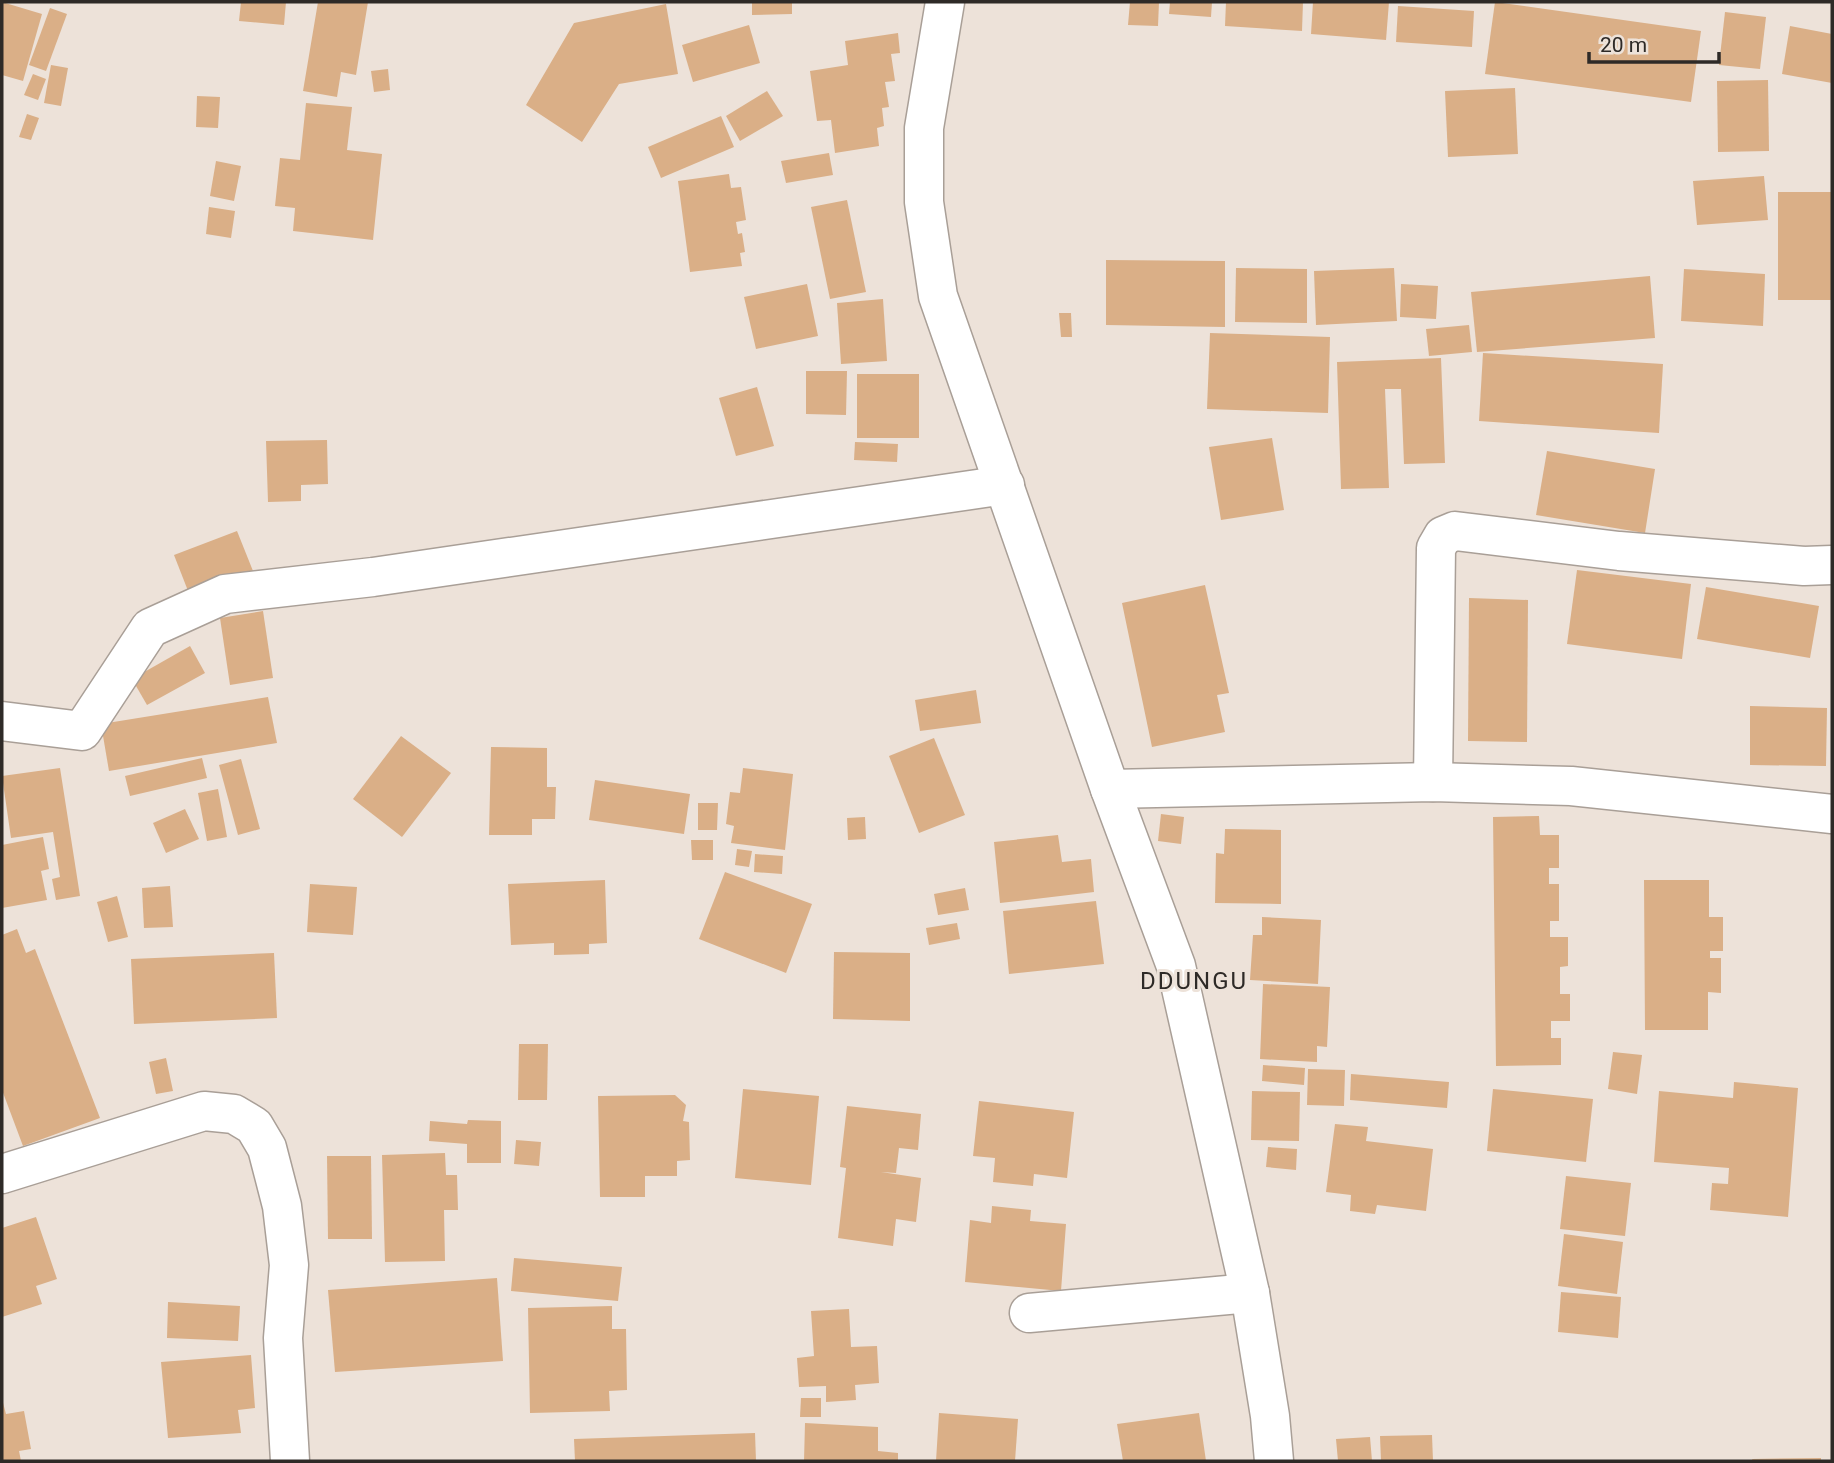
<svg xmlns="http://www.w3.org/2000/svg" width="1834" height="1463" viewBox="0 0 1834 1463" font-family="Roboto,sans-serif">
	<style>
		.building { fill: #daaf87 }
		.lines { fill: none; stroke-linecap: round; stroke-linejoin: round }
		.minor-casing { stroke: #a99f97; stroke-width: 41 }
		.minor { stroke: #fff; stroke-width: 38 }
		.labels { text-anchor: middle; stroke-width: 6; stroke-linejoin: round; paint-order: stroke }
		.quarter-label { font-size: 24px; letter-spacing: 2px; fill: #2e2a27; stroke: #ede2d9 }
	</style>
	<rect width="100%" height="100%" fill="#ede2d9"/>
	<g class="building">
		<polygon points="2,2 42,14 23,81 2,75"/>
		<polygon points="241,2 286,2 284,25 239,21"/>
		<polygon points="318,2 368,2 356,75 341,72 337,97 303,91"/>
		<polygon points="752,2 792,2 792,14 752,15"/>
		<polygon points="1130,2 1159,2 1158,26 1128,25"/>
		<polygon points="1170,2 1212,2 1211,17 1169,14"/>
		<polygon points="1226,2 1303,2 1302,31 1225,26"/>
		<polygon points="1313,2 1389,2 1386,40 1311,34"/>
		<polygon points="1495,2 1701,31 1691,102 1485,74"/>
		<polygon points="666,4 678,74 619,84 582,142 526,105 574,23"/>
		<polygon points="1398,6 1474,11 1472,47 1396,42"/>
		<polygon points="50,8 67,14 46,71 29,65"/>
		<polygon points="1725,12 1766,17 1760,69 1719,65"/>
		<polygon points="749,25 760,63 693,82 682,45"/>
		<polygon points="1790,26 1832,34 1832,83 1782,74"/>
		<polygon points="898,33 900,53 891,54 895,81 885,82 889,107 882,108 884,126 877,128 879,146 835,153 831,120 817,121 810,71 848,65 845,41"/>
		<polygon points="51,65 68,68 61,106 44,103"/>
		<polygon points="388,69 390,90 374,92 371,71"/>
		<polygon points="33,74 46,79 38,100 24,95"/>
		<polygon points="1768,80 1769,151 1718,152 1717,81"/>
		<polygon points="1515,88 1518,154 1448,157 1445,91"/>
		<polygon points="767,91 783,116 740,141 726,116"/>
		<polygon points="197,96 220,97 218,128 196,127"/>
		<polygon points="306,103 352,107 347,150 382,154 373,240 293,231 295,208 275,206 280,158 300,160"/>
		<polygon points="27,114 39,118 31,140 19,137"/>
		<polygon points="721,116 734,147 661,178 648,147"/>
		<polygon points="829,153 833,175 786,183 781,161"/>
		<polygon points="216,161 241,166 234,201 210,196"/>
		<polygon points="729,174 731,188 741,187 746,220 736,222 738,234 742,233 745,252 740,253 742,266 690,272 678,181"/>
		<polygon points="1764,176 1768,220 1697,225 1693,181"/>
		<rect x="1778" y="192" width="54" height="108"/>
		<polygon points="847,200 866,292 830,299 811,207"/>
		<polygon points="209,207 235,211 231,238 206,234"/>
		<polygon points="1106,260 1225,261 1225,327 1106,325"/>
		<polygon points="1236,268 1307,269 1307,323 1235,322"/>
		<polygon points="1394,268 1397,321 1316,325 1314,271"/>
		<polygon points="1684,269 1765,274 1763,326 1681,321"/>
		<polygon points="1650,276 1655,338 1477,352 1471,292"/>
		<polygon points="807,284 818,336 756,349 744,297"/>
		<polygon points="1401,284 1438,286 1436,319 1400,317"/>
		<polygon points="883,299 887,361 841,364 837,303"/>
		<polygon points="1059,313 1071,313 1072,337 1061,337"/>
		<polygon points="1469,325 1472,352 1429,356 1426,329"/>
		<polygon points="1210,333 1330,337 1328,413 1207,409"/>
		<polygon points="1483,353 1663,364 1659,433 1479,421"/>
		<polygon points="1441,358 1445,463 1404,464 1401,389 1385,389 1389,488 1341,489 1337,362"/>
		<polygon points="806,371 847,371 846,415 806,414"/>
		<rect x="857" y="374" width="62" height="64"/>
		<polygon points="757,387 774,446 736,456 719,398"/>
		<polygon points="1272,438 1284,510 1221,520 1209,447"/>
		<polygon points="327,440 328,484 301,485 301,501 268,502 266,441"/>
		<polygon points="855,442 898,444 897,462 854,460"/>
		<polygon points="1547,451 1655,469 1645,533 1536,515"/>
		<polygon points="237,531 253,571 190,596 174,555"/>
		<polygon points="1577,570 1691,584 1682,659 1567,644"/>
		<polygon points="1205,585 1229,693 1217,695 1225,732 1152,747 1122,603"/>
		<polygon points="1706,587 1819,606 1810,658 1697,639"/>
		<polygon points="1469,598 1528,600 1527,742 1468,741"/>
		<polygon points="263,611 273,678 230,685 220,618"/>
		<polygon points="190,646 205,673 147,705 132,679"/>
		<polygon points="976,690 981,723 920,731 915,700"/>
		<polygon points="268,697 277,743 109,771 101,724"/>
		<polygon points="1750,706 1827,708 1826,766 1750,765"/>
		<polygon points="401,736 451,773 402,837 353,799"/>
		<polygon points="934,738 965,815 919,833 889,756"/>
		<polygon points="491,747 547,748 547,787 556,787 555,819 532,819 532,835 489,835"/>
		<polygon points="202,758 207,778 130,796 125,776"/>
		<polygon points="241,759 260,829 238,835 219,765"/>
		<polygon points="60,768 80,896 56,900 52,879 60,877 53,832 11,838 2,776"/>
		<polygon points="743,768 793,774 785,850 731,843 734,826 726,824 730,792 740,793"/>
		<polygon points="595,780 690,794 684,834 589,820"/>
		<polygon points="218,789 227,837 207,841 198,793"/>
		<polygon points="698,803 718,803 717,830 698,830"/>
		<polygon points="185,809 199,839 166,853 153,823"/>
		<polygon points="1161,814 1184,817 1181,844 1158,841"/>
		<polygon points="1539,816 1540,835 1559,835 1559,868 1549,868 1549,884 1559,884 1559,921 1550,921 1550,937 1568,937 1568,966 1560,967 1560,994 1570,994 1570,1021 1551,1021 1551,1038 1561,1038 1561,1065 1496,1066 1493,817"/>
		<polygon points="865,817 866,839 848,840 847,818"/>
		<polygon points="1225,829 1281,830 1281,904 1215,903 1216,853 1224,854"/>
		<polygon points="1058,835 1062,862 1091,859 1094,892 1000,903 994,842"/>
		<polygon points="43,837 49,869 41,871 47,900 2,908 2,845"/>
		<polygon points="691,840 713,840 713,860 692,860"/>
		<polygon points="737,849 752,851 749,867 735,865"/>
		<polygon points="755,854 783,856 782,874 754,872"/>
		<polygon points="725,872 812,904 786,973 699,939"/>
		<polygon points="605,880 607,943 589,944 589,954 554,955 554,943 511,945 508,884"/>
		<polygon points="1644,880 1709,880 1709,917 1723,917 1723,951 1710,951 1710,958 1721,958 1721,993 1708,992 1708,1030 1645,1030"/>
		<polygon points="310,884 357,887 353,935 307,932"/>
		<polygon points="170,886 173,927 144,928 142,888"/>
		<polygon points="965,888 969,910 938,915 934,894"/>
		<polygon points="117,896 128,937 108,942 97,902"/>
		<polygon points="1096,901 1104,964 1009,974 1003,911"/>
		<polygon points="1262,917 1321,920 1318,984 1250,980 1253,935 1262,935"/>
		<polygon points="957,923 960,939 929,945 926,928"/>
		<polygon points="17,929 26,953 35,949 100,1118 23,1146 2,1090 2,935"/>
		<polygon points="834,952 910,953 910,1021 833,1019"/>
		<polygon points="274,953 277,1018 134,1024 131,959"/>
		<polygon points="1263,984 1330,987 1327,1047 1317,1046 1317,1062 1260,1059"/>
		<polygon points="519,1044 548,1044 547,1100 518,1100"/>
		<polygon points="1613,1052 1642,1055 1637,1094 1608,1089"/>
		<polygon points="166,1058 173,1091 156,1094 149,1062"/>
		<polygon points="1263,1065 1305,1068 1304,1085 1262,1081"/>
		<polygon points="1308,1069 1345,1070 1344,1106 1307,1105"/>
		<polygon points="1351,1074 1449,1082 1447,1108 1350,1100"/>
		<polygon points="1734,1082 1798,1088 1788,1217 1710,1210 1712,1183 1728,1184 1729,1168 1654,1162 1659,1091 1733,1098"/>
		<polygon points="743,1089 819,1096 811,1185 735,1178"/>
		<polygon points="1493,1089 1593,1099 1586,1162 1487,1151"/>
		<polygon points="1252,1091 1300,1092 1299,1141 1251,1140"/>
		<polygon points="675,1095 686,1105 683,1121 689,1122 690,1160 677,1161 677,1176 645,1176 645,1197 600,1197 598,1096"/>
		<polygon points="979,1101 1074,1112 1067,1178 1034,1174 1033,1186 993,1182 995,1158 973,1156"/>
		<polygon points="847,1106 921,1114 918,1150 899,1148 896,1173 881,1172 921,1178 916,1222 896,1219 893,1246 838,1238 846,1168 840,1167"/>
		<polygon points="468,1120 501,1121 501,1163 467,1163 467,1144 429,1141 430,1121 467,1124"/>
		<polygon points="1335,1124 1368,1127 1366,1141 1433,1149 1426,1211 1377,1205 1375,1214 1350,1211 1351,1195 1326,1192"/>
		<polygon points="516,1140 541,1142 539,1166 514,1164"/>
		<polygon points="1268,1147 1297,1149 1296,1170 1266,1167"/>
		<polygon points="445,1153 446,1175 457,1175 458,1210 444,1210 445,1261 385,1262 382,1155"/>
		<polygon points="327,1156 371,1156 372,1239 328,1239"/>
		<polygon points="1566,1176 1631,1183 1625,1236 1560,1229"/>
		<polygon points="992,1206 1031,1210 1030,1221 1066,1224 1061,1291 965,1282 970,1220 991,1223"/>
		<polygon points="36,1217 57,1279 36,1286 42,1304 2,1317 2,1228"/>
		<polygon points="1564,1234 1623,1242 1617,1294 1558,1286"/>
		<polygon points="514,1258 622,1267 618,1301 511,1291"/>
		<polygon points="497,1278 503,1361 335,1372 328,1290"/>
		<polygon points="1561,1292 1621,1297 1618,1338 1558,1332"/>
		<polygon points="168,1302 240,1306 238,1341 167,1338"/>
		<polygon points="612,1306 612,1329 626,1329 627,1390 609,1391 610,1411 530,1413 528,1308"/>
		<polygon points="849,1309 851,1347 877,1346 879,1383 855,1385 856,1400 826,1402 826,1386 799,1387 797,1358 814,1356 811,1311"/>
		<polygon points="251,1355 255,1408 238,1410 241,1433 168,1438 161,1362"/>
		<polygon points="801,1398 821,1398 821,1417 800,1417"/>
		<polygon points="2,1399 6,1414 24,1411 31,1449 19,1451 21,1461 2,1461"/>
		<polygon points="939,1413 1018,1419 1015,1461 936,1461"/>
		<polygon points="1199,1413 1206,1461 1123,1461 1117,1424"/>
		<polygon points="805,1423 878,1427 878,1451 898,1453 898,1461 804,1461"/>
		<polygon points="755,1433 756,1461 575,1461 574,1439"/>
		<polygon points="1432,1435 1433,1461 1381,1461 1380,1436"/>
		<polygon points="1370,1437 1372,1461 1338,1461 1336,1439"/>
		<polygon points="1821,1458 1821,1461 1753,1461 1752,1459"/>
	</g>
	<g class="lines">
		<defs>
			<g id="minor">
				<polyline points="945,2 924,128 924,202 938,296 1110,789 1176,966 1250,1293 1270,1416 1274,1461"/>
				<polyline points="2,721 82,731 150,628 225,594 373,577 1005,485"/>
				<polyline points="1433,782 1436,548 1443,536 1455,531 1619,551 1804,566 1832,565"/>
				<polyline points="1110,789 1433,782 1571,786 1832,814"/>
				<polyline points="2,1174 204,1111 234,1114 254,1126 267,1148 282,1206 289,1265 283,1338 290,1461"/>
				<polyline points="1029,1313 1250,1293"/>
			</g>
		</defs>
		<use href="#minor" class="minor-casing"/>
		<use href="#minor" class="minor"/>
	</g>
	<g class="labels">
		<g class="quarter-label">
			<text x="1194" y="989">DDUNGU</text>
		</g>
	</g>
	<rect width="1834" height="1463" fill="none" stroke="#2e2a27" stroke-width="7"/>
	<path d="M1589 52v10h130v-10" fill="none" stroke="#2e2a27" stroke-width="3.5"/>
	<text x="1600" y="52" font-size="21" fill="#2e2a27" stroke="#ede2d9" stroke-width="5" paint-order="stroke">20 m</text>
</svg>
